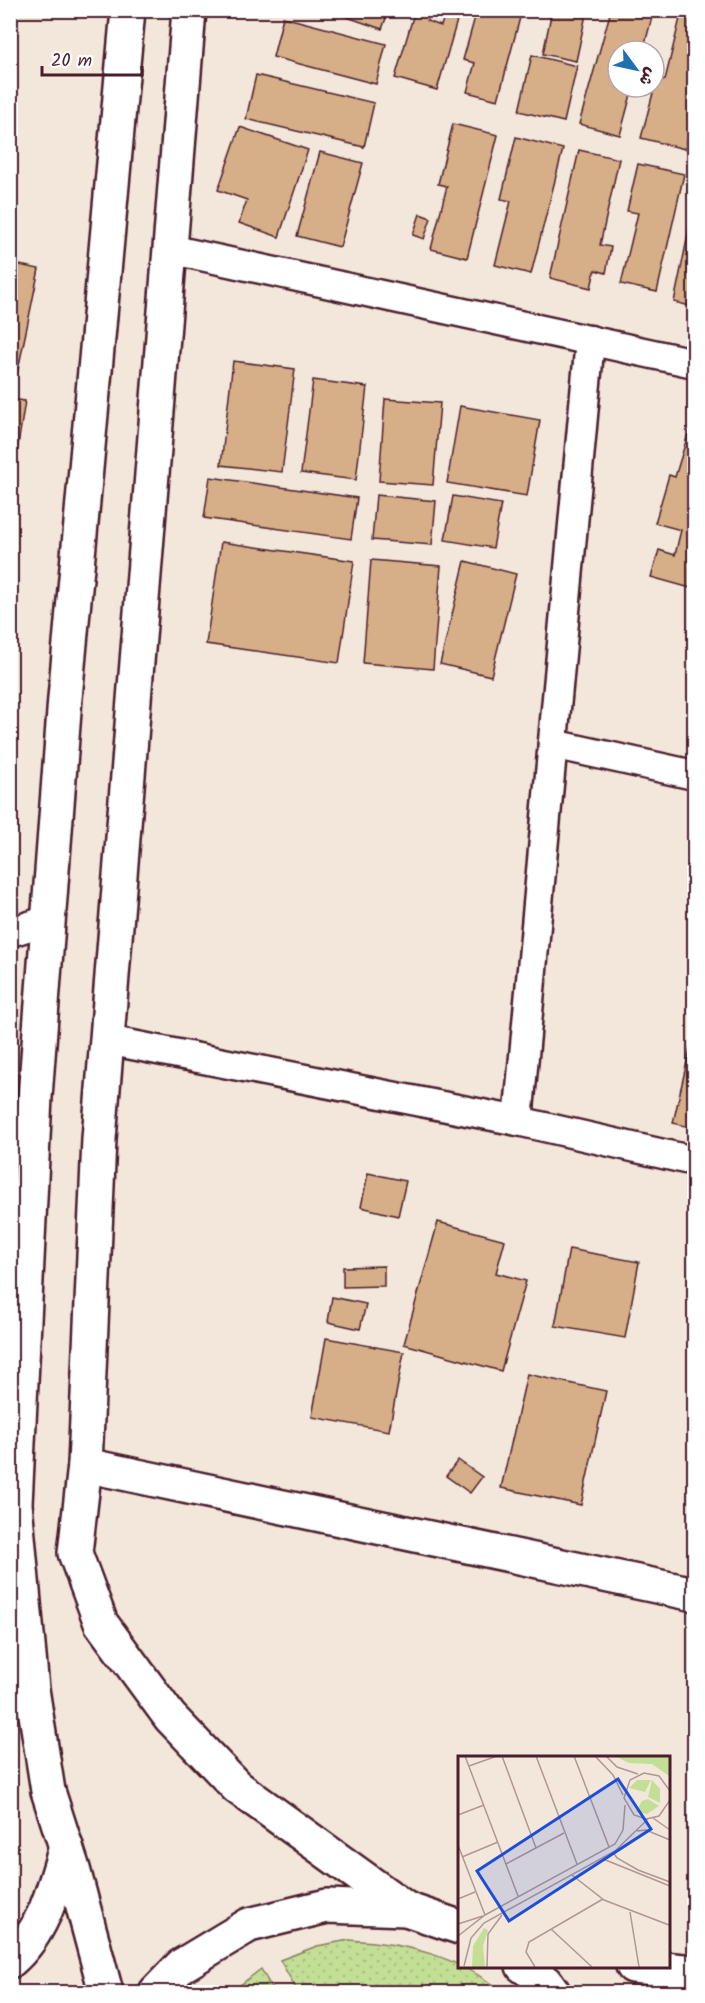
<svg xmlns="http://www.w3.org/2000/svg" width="705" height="2003" viewBox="0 0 705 2003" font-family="Kalam,'Playpen Sans Arabic',sans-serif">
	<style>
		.grass { fill: url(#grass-dots); stroke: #867e60; stroke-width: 1.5 }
		.building { fill: #d6af88; stroke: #4a1f2b; stroke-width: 1.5 }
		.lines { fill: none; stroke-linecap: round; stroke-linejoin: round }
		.street-casing { stroke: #4a1f2b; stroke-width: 33 }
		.secondary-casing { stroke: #4a1f2b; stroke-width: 38 }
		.street { stroke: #fff; stroke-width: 28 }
		.secondary { stroke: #fff; stroke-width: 33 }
		.inset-road { fill: none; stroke: #af9795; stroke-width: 1.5 }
		.view { fill: #1d4ed8; fill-opacity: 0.15; stroke: #1d4ed8; stroke-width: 3 }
		.inset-edge { fill: none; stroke: #4a1f2b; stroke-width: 3 }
	</style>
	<defs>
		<pattern id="grass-dots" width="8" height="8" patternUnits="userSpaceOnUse" patternTransform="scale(1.5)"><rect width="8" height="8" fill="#c3de95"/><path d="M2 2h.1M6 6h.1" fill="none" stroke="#a9be81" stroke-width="1.8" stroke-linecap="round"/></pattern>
	</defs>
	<rect width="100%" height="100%" fill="#f3e7db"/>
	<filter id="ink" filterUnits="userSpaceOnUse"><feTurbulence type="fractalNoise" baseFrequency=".0167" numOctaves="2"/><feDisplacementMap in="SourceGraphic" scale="12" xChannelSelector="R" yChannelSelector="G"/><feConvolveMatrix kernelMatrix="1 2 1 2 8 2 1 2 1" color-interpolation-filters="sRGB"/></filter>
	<g filter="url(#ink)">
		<g class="grass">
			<path d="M349 1940C406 1943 458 1956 502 1992H298L280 1960 317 1946Z"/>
			<polygon points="261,1969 274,1992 231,1992"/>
		</g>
		<g class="building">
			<polygon points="339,10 389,10 382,29 338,14"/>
			<polygon points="415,10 430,10 427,21 441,26 446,10 460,10 437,90 395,78"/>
			<polygon points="477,10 522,10 498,100 467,92 475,63 463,60"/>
			<polygon points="552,10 587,10 576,61 543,54"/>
			<polygon points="611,10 654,10 643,51 618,51 618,87 633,87 620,135 579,124"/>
			<polygon points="682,10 694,10 694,110 685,149 641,138 657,78 665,80"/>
			<polygon points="283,17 386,44 376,84 273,57"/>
			<polygon points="532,55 577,66 564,122 519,111"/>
			<polygon points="256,75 374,103 364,147 246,119"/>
			<polygon points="453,124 498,135 467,258 431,249 447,186 438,184"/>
			<polygon points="240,127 308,150 279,237 239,223 247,200 218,190"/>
			<polygon points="516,137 563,149 531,274 495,265 511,201 501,199"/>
			<polygon points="579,150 619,159 600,245 611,247 606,273 595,270 591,288 550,278"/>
			<polygon points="320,152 363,163 340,247 297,236"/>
			<polygon points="638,164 684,174 657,292 621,284 638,213 627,211"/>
			<polygon points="694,206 694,307 674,302"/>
			<polygon points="420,214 431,218 424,239 413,235"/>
			<polygon points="10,263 39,269 17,375 10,374"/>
			<polygon points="233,361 295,369 282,472 221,465"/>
			<polygon points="313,380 367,387 356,480 301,473"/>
			<polygon points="10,399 25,401 10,496"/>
			<polygon points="385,399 440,403 433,485 379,481"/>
			<polygon points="460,406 540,420 527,496 447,483"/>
			<polygon points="689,431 694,432 694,589 651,577 659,550 675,555 681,530 655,523 669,475 675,477"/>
			<polygon points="210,477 357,498 351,539 204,518"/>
			<polygon points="376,495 436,501 432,545 372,540"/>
			<polygon points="453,496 501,504 493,548 445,540"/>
			<polygon points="221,542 354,561 339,663 206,644"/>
			<polygon points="371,560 441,566 433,669 363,663"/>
			<polygon points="465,561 516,574 491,676 440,664"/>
			<polygon points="694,1031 694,1128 673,1123"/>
			<polygon points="368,1173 406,1181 398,1216 361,1207"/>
			<polygon points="438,1222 505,1240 496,1273 526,1281 501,1371 404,1344"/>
			<polygon points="569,1249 639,1262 625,1338 555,1326"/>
			<polygon points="384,1266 384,1286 343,1287 343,1267"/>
			<polygon points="332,1297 366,1304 360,1329 328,1322"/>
			<polygon points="326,1338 404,1352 389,1431 312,1417"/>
			<polygon points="527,1374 606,1391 581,1505 501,1488"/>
			<polygon points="458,1460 482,1477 470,1493 446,1476"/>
		</g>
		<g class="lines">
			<defs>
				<g id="street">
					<polyline points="169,249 694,363"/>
					<polyline points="553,744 694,775"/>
					<polyline points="10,932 49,920"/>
					<polyline points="107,1040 518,1121 694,1161"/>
					<polyline points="518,1121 590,340"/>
				</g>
				<g id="secondary">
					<polyline points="189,10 99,1139 85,1465 75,1553 101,1623 170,1717 237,1787 406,1909"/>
					<polyline points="85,1465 694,1594"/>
					<path d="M10 1961C44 1932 54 1888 66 1847"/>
					<polyline points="523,1966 546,1982 553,1992"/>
					<polyline points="633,1966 694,1972"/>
					<polyline points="106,1992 73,1869 48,1791 32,1689 15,1504 35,1097 65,698 128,10"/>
					<polyline points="156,1992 181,1966 249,1925 327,1906 406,1909 459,1927"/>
				</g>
			</defs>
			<use href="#street" class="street-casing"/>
			<use href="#secondary" class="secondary-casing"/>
			<use href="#street" class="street"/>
			<use href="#secondary" class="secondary"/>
		</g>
	</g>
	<g transform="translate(458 1756)">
		<rect width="212" height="212" fill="#f3e7db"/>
		<path d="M179 24H193L187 36 171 32ZM194 24 202 33V47L190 41ZM190 43 201 50 189 58 178 56 184 45ZM26 172 30 174 25 190 27 211H14L15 190Z" fill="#c3de95"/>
		<path d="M211 0V20L194 8 171 7 157 0Z" fill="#c3de95"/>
		<path class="inset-road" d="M7 0 60 140M44 0 78 92M78 0 119 108M116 0 151 91M137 0 155 19 165 39M148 0 159 11 180 18M11 10 39 0M212 35 201 20 186 17 172 24 166 42 176 59 188 63 201 60 212 44M0 59 26 49M195 62 212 74M179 75 188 74 212 84M0 89 27 159M155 96 159 102 180 114 212 126M4 101 40 86M145 103 212 130M48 108 106 77M114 119 146 144 211 169M0 143 17 136M172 156 181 211M0 168 25 160M93 173 134 211M0 180 27 159 157 88 165 74 167 49M6 210 13 182 26 167 157 95 190 63M29 211 30 178 44 159M77 211 68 196 71 186 145 143"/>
		<path class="view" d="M160 23 193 73 51 165 19 115Z"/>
		<rect width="212" height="212" class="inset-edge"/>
	</g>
	<rect width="705" height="2003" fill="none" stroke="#fff" stroke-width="36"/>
	<rect x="18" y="18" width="669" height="1967" fill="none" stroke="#4a1f2b" stroke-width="2" filter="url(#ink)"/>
	<g transform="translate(636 69) rotate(123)"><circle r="28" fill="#ffffff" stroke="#b7a5aa" stroke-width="1.5"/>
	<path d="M0-4.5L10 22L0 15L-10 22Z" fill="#1f6fb2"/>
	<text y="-9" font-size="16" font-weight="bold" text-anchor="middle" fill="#4a1f2b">ش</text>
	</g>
	<path d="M42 66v9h100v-9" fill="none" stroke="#4a1f2b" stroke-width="3"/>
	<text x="51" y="66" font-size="18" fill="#4a1f2b" stroke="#ffffff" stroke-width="4.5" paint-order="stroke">20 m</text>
</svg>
